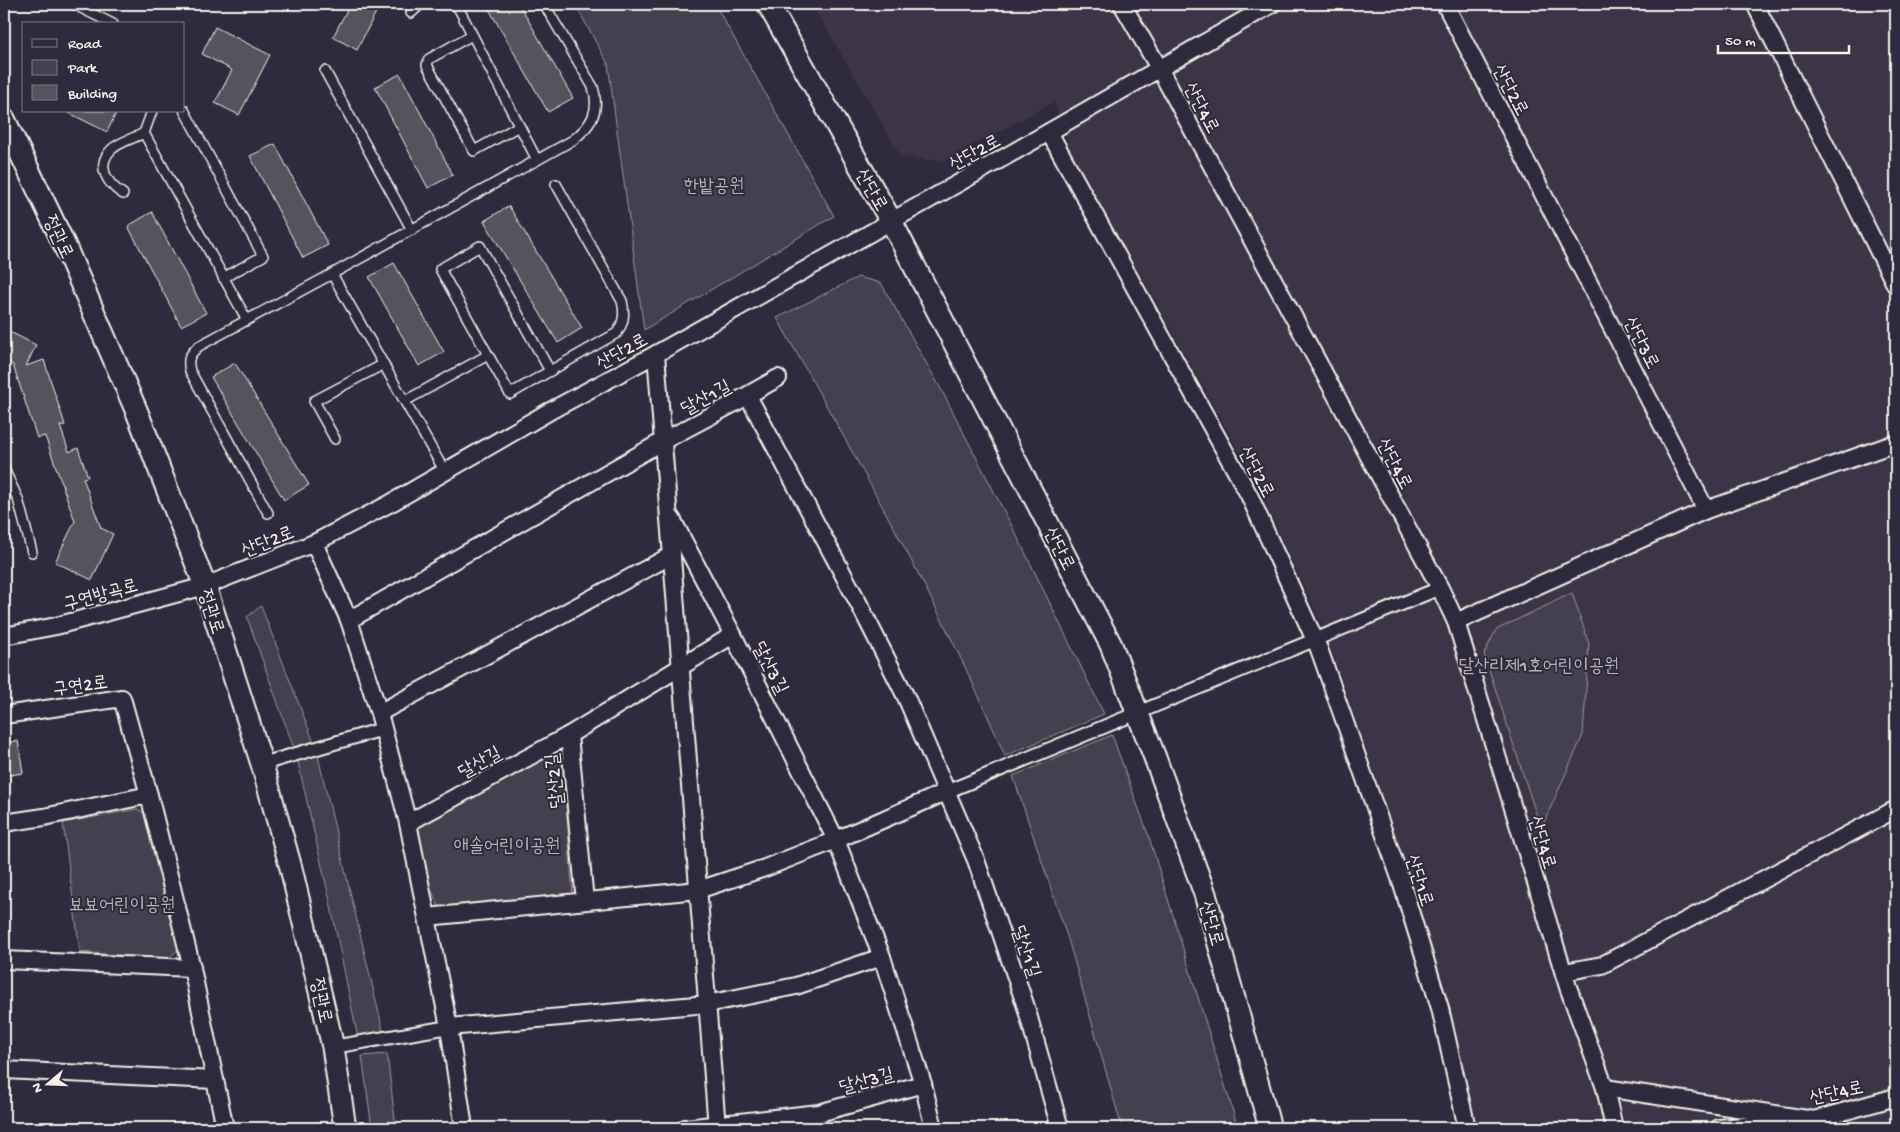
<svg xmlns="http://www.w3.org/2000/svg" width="1900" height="1132" viewBox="0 0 1900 1132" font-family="'Gochi Hand','Poor Story',sans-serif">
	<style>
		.built { fill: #3b3647 }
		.green { fill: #454050; stroke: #9c989c }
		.building { fill: #56525f; stroke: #f4f1e8 }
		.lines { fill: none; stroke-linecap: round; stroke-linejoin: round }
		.service-casing { stroke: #f4f1e8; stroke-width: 12 }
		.pedestrian-casing { stroke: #f4f1e8; stroke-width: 16 }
		.minor-casing { stroke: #f4f1e8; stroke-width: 20 }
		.tertiary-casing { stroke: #f4f1e8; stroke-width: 25 }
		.service { stroke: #2f2a3d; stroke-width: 9 }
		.pedestrian { stroke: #2f2a3d; stroke-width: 12 }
		.minor { stroke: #2f2a3d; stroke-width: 16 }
		.tertiary { stroke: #2f2a3d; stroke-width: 21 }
		.labels { text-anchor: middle; stroke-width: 4; stroke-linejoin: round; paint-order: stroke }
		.street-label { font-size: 19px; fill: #f4f1e8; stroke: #2f2a3d }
		.park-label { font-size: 19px; fill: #b7b3b3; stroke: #2f2a3d }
	</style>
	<rect width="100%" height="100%" fill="#2f2a3d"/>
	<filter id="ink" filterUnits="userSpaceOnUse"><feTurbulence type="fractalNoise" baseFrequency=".02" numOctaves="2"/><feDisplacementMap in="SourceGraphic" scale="10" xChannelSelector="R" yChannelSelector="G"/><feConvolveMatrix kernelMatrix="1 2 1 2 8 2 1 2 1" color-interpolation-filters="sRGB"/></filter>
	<g filter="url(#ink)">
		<polygon class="built" points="812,4 1896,4 1896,1128 1476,1128 1442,988 1388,812 1324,629 1250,471 1143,279 1076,163 1054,102 943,161 901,157"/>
		<g class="green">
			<polygon points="575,4 715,4 834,216 644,330 608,64"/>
			<path d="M858 277 881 283 941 389 1019 540 1104 714 1005 756C941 604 857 461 777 318Z"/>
			<polygon points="1572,593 1589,644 1583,735 1541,829 1484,654 1496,630"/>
			<polygon points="261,606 316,748 385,1039 359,1043 329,897 296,754 247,617"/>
			<polygon points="1112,735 1149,837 1238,1128 1122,1128 1068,939 1013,776"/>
			<polygon points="547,753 563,761 573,898 440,909 426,878 415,827"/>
			<polygon points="137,809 151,817 183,945 168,959 80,952 63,823"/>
			<polygon points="387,1054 396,1128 372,1128 362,1056"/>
		</g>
		<g class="building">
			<polygon points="350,4 380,4 357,50 333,37"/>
			<polygon points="486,4 519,4 573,98 548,112"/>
			<polygon points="215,27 270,55 239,115 215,103 232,70 202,54"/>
			<polygon points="400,74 453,175 428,188 375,87"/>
			<polygon points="65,111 117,111 107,132"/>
			<polygon points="275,144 328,245 303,258 250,156"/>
			<polygon points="509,206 582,328 558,343 484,221"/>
			<polygon points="152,212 206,313 181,326 128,226"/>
			<polygon points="394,263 444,352 419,366 369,277"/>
			<polygon points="4,329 36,345 26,366 44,360 65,425 60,426 69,452 78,448 88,477 83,478 101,528 113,534 92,580 55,562 75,521 45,436 37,438 13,365 4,360"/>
			<polygon points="235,363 309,485 284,500 211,377"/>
			<polygon points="18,741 23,773 4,776 4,743"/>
		</g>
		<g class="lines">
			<defs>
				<g id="service">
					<polyline points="73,4 113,24"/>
					<polyline points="453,4 459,9 537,160"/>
					<polyline points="411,13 421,4"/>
					<polyline points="472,35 429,59 427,65 474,151 519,126"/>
					<polyline points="325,71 412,230"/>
					<polyline points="184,110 263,256 223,278"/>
					<polyline points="152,111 144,133 247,320"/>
					<path d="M123 194C107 184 95 165 112 149 120 142 134 138 144 133"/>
					<polygon points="480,246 550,371 510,394 440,269"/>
					<polyline points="332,274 445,472"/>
					<path d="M550 371 617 333C624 322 625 314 622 301L556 184"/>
					<polyline points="405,401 488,355"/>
					<polyline points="335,439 314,401 384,364"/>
					<polyline points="4,469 18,499 32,552"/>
					<path d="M268 513 190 371C187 359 189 355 199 346L332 274 573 140C592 125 600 111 593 87L544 4"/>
				</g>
				<g id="pedestrian">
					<polyline points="262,764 383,729"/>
					<polyline points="946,792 1440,588"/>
					<polyline points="333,1047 449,1027"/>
				</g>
				<g id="minor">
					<polyline points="1122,4 1159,68 1440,588 1456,622 1568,987 1605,1088 1614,1128"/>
					<polyline points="1445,4 1706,510"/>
					<polyline points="1755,4 1896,286"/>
					<polyline points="1049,132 1249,495 1319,649 1400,878 1440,1008 1467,1128"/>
					<polyline points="656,354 717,1128"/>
					<polyline points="739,400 778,378"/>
					<polyline points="672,519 733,635 836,840 882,957 923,1084 934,1128"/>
					<polyline points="314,543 349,620 379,713 408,823 449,1027 464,1128"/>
					<polyline points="349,620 663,441 748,396 858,602 906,697 976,860 1026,1007 1060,1128"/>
					<polyline points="1456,622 1706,510 1896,443"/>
					<polyline points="4,636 56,626 205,586 314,543 391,503 550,411 656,354 1049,132 1272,4"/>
					<polyline points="379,713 672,555"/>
					<polyline points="4,715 122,698 149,795"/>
					<polyline points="569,735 585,901"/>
					<polyline points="4,823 44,817 149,795 192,968"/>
					<polyline points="408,823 569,735 733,635"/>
					<polyline points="427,917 698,890 765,868 836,840 946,792"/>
					<polyline points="4,960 192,968 215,1080"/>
					<polyline points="1564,972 1602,965 1896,809"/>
					<polyline points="449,1027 707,1004 796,986 882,957"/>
					<polyline points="4,1070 215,1080 225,1128"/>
					<polyline points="1605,1088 1814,1120 1896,1097"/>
					<polyline points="685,1128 819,1113 923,1084"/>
					<polyline points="1719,1128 1789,1122"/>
				</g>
				<g id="tertiary">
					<polyline points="768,4 891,221 1111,645 1154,755 1205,894 1270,1128"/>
					<polyline points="4,119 64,244 137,412 205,586 262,764 291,868 333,1047 345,1128"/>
				</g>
			</defs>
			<use href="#service" class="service-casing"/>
			<use href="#pedestrian" class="pedestrian-casing"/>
			<use href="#minor" class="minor-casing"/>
			<use href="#tertiary" class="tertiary-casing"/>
			<use href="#service" class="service"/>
			<use href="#pedestrian" class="pedestrian"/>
			<use href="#minor" class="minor"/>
			<use href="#tertiary" class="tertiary"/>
		</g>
	</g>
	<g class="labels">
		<g class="street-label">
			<text transform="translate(1512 89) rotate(62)" y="7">산단2로</text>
			<text transform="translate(1203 107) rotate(62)" y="7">산단4로</text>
			<text transform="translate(974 151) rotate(-29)" y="7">산단2로</text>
			<text transform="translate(873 189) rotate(60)" y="7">산단로</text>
			<text transform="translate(60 236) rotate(65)" y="7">정관로</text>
			<text transform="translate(1643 342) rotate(63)" y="7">산단3로</text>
			<text transform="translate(621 350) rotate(-29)" y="7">산단2로</text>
			<text transform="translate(705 396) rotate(-28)" y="7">달산1길</text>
			<text transform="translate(1396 463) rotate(62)" y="7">산단4로</text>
			<text transform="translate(1258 471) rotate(62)" y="7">산단2로</text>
			<text transform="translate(267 540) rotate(-22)" y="7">산단2로</text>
			<text transform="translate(1061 548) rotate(63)" y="7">산단로</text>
			<text transform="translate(100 593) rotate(-15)" y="7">구연방곡로</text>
			<text transform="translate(213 611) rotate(72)" y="7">정관로</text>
			<text transform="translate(772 667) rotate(63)" y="7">달산3길</text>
			<text transform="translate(80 684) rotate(-8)" y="7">구연2로</text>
			<text transform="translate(479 761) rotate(-29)" y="7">달산길</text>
			<text transform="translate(553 781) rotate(-96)" y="7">달산2길</text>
			<text transform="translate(1544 842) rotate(73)" y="7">산단4로</text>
			<text transform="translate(1421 880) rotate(72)" y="7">산단1로</text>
			<text transform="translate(1213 923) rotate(74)" y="7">산단로</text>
			<text transform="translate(1028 951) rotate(71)" y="7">달산1길</text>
			<text transform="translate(323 1000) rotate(78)" y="7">정관로</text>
			<text transform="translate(866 1079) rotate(-15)" y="7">달산3길</text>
			<text transform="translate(1836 1091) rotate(-12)" y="7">산단4로</text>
		</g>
		<g class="park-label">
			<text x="714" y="191">한밭공원</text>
			<text x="1539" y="671">달산리제1호어린이공원</text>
			<text x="507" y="851">애솔어린이공원</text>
			<text x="122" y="910">뵤뵤어린이공원</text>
		</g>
	</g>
	<rect width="1900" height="1132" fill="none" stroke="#2f2a3d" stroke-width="20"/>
	<rect x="10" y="10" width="1880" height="1112" fill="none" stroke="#f4f1e8" stroke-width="2" filter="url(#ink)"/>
	<rect x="22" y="22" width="162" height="90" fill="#2f2a3d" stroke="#7e7a81"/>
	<rect x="32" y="39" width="25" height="8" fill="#2f2a3d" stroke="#7e7a81"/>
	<text x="68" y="48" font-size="15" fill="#f4f1e8">Road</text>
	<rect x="32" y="60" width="25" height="15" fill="#454050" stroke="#7e7a81"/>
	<text x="68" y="72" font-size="15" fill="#f4f1e8">Park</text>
	<rect x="32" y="85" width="25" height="15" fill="#56525f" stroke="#7e7a81"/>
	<text x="68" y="98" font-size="15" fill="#f4f1e8">Building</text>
	<g transform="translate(48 1084) rotate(251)" stroke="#2f2a3d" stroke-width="4" paint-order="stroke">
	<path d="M0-4L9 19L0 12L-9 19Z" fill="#f4f1e8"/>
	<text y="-8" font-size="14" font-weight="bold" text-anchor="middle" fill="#f4f1e8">N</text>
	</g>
	<path d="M1718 45v8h131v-8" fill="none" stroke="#f4f1e8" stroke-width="2.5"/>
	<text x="1725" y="45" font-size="15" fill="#f4f1e8" stroke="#2f2a3d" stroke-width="4" paint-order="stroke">50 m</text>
</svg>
